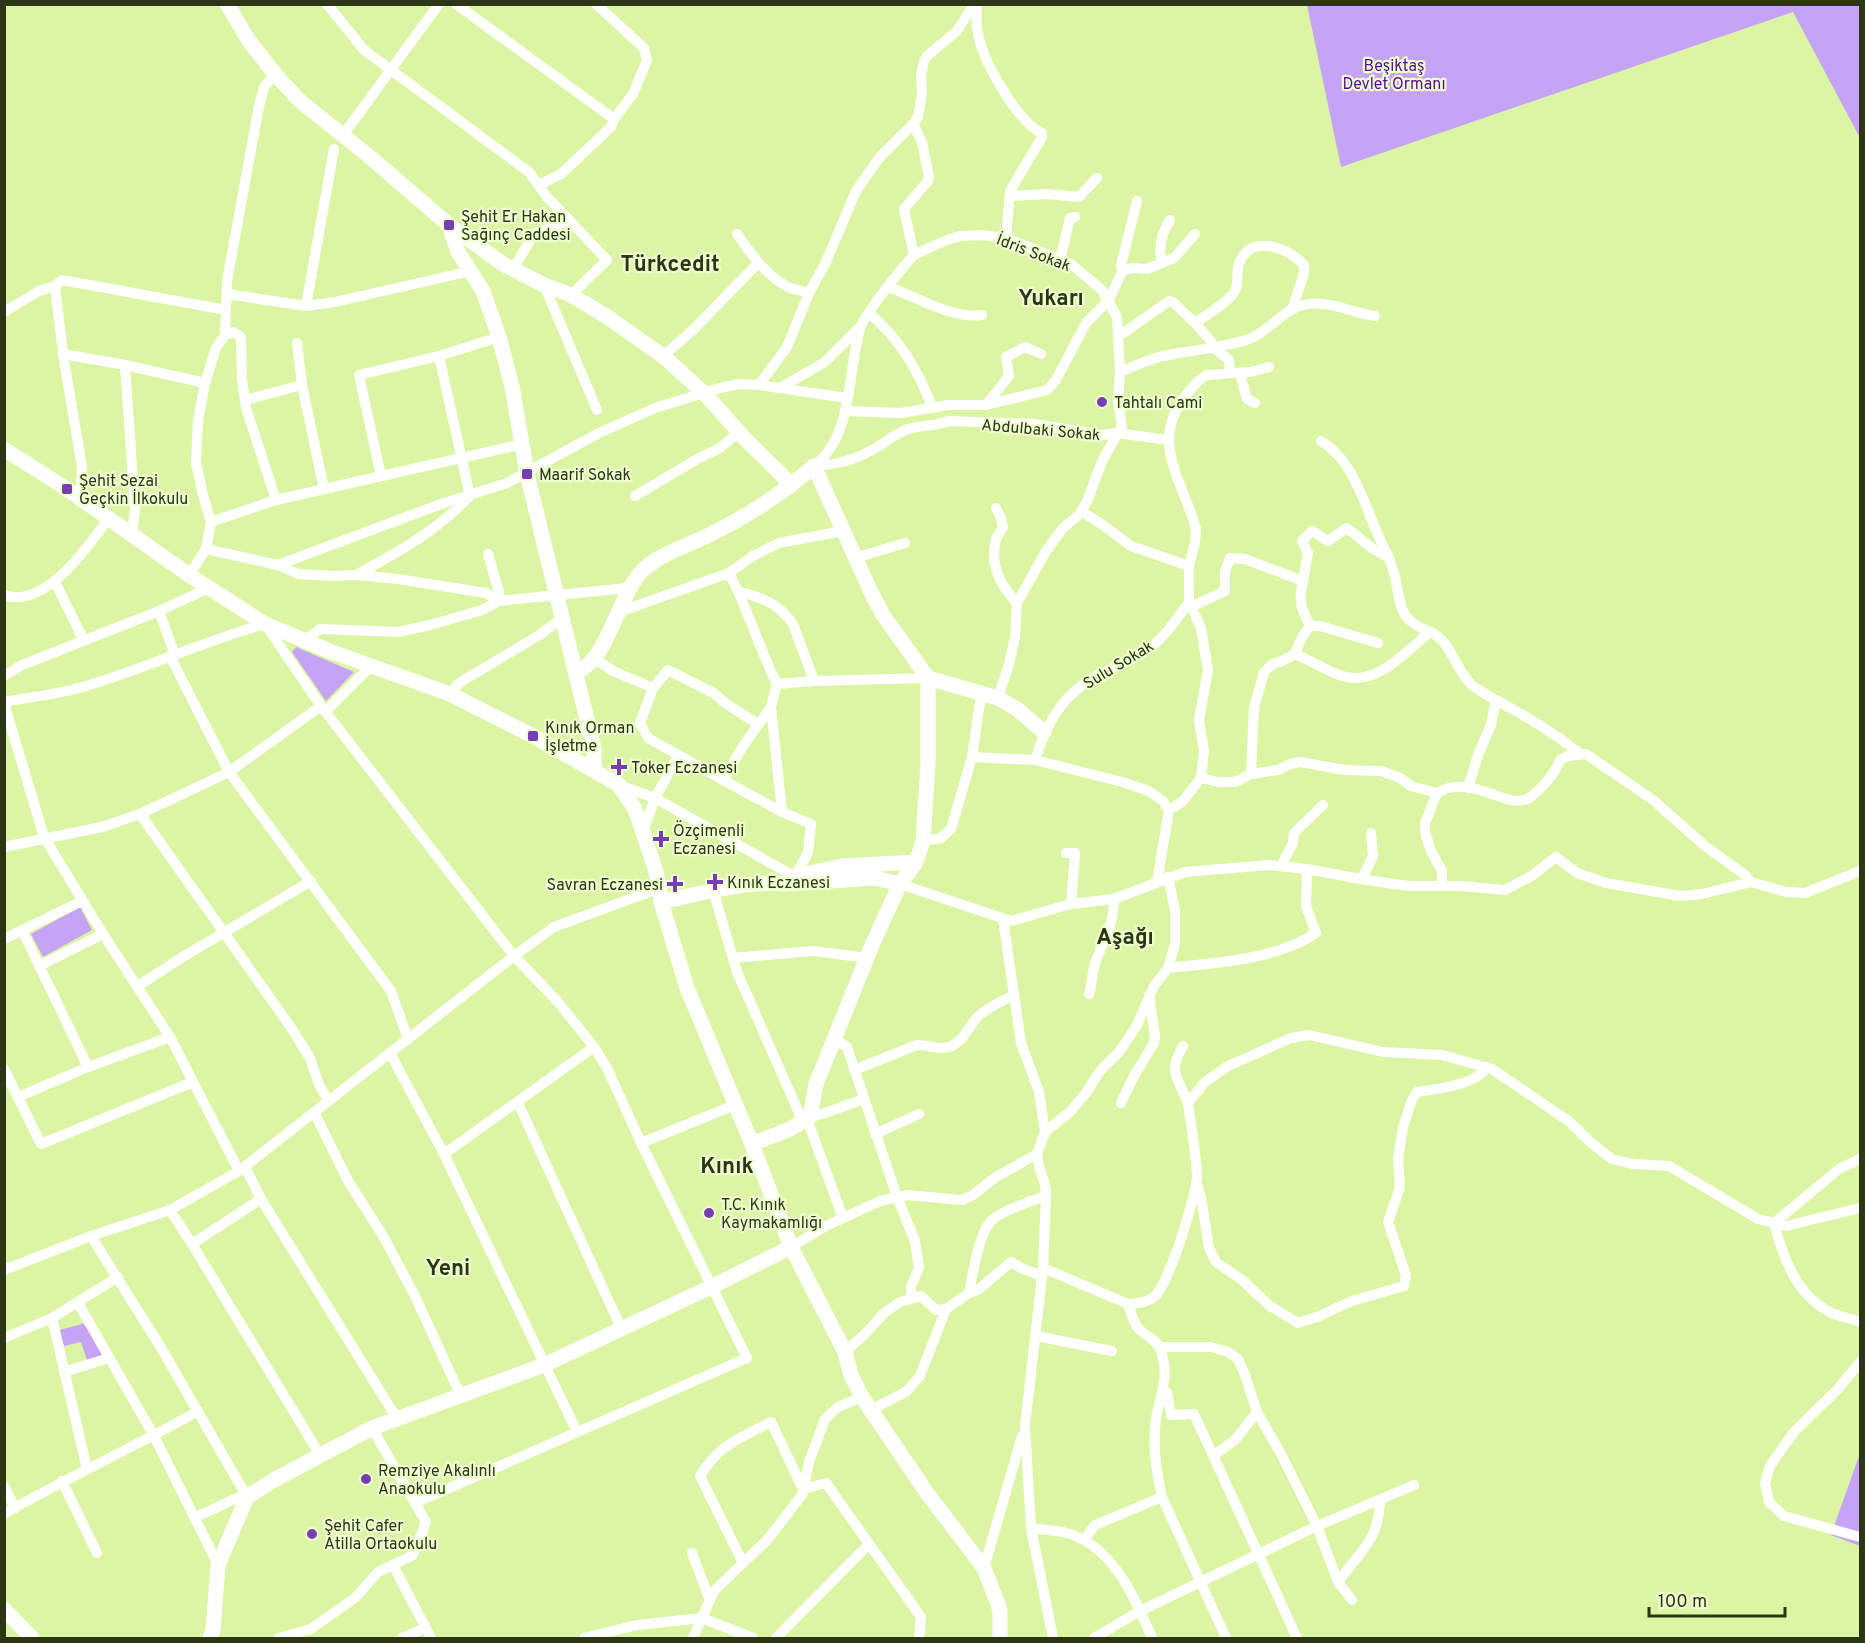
<svg xmlns="http://www.w3.org/2000/svg" width="1865" height="1643" viewBox="0 0 1865 1643" font-family="Overpass,sans-serif">
	<style>
		.green { fill: #c5a4f6 }
		.lines { fill: none; stroke-linecap: round; stroke-linejoin: round }
		.street { stroke: #fff; stroke-width: 10 }
		.secondary { stroke: #fff; stroke-width: 15 }
		.poi-dot { fill: #773eb4; stroke: #eefecf; stroke-width: 2 }
		.labels { text-anchor: middle; stroke-width: 4.5; stroke-linejoin: round; paint-order: stroke }
		.park-label { font-size: 16px; fill: #590a95; stroke: #eefecf }
		.poi-label { font-size: 16px; fill: #2c3515; stroke: #eefecf; text-anchor: start }
		.street-label { font-size: 16px; fill: #2c3515; stroke: #eefecf }
		.district-label { font-size: 22px; font-weight: bold; fill: #2c3515; stroke: #eefecf }
	</style>
	<rect width="100%" height="100%" fill="#dcf5a5"/>
	<g class="green">
		<polygon points="1307,5 1860,5 1860,138 1793,12 1341,167"/>
		<polygon points="296,647 354,672 326,701 292,652"/>
		<polygon points="80,907 92,930 43,957 31,934"/>
		<polygon points="86,1323 103,1357 88,1363 81,1342 64,1346 59,1330"/>
		<polygon points="1860,1453 1860,1546 1831,1535"/>
	</g>
	<g class="lines">
		<g class="street">
			<polyline points="327,4 364,50 529,172 547,197 607,260 571,295"/>
			<polyline points="456,4 614,119 611,127 561,174 539,185"/>
			<polyline points="596,4 644,48 647,60 633,94 614,119"/>
			<path d="M977 4C976 17 976 29 980 42 987 67 1018 122 1042 133V137L1010 191 1006 238"/>
			<polyline points="343,135 439,4"/>
			<polyline points="1010,196 1047,194 1079,197 1097,178"/>
			<path d="M737 234C751 254 767 277 790 288 796 290 803 291 809 293"/>
			<polyline points="914,255 944,241 960,236 981,235 1006,238 1071,264 1102,290 1117,317 1120,372 1118,401 1122,426 1102,461 1088,499 1080,514 1063,528 1046,551 1017,603 1015,637 1009,664 998,698"/>
			<polyline points="914,255 904,209 928,181 929,177 922,142 913,124 918,117 922,94 921,75 924,61 927,56 957,31 974,4"/>
			<polyline points="1060,260 1070,218 1075,217"/>
			<path d="M1162 263C1158 247 1161 234 1170 220"/>
			<polyline points="513,269 534,234 569,220"/>
			<polyline points="1122,272 1121,265 1137,201"/>
			<polyline points="544,285 597,410"/>
			<polyline points="55,286 63,354 82,467 80,500"/>
			<path d="M888 287C918 297 950 319 982 315"/>
			<polyline points="227,294 306,306 335,302 471,271"/>
			<polyline points="306,306 334,149"/>
			<polyline points="4,312 39,291 55,286 62,280 226,310"/>
			<path d="M869 313C900 339 918 370 932 407"/>
			<path d="M1195 323C1205 316 1230 301 1235 291 1239 283 1236 272 1239 264 1250 233 1288 247 1304 265V273L1292 310"/>
			<polyline points="225,335 227,281 259,106 264,87 275,74"/>
			<path d="M1118 337 1169 301 1174 303 1195 323 1210 340 1214 348 1229 360 1230 373C1222 375 1214 374 1207 375 1199 378 1192 388 1187 394 1148 441 1183 481 1196 529L1195 542 1189 566V602"/>
			<polyline points="297,343 302,385 324,489"/>
			<polyline points="63,354 125,365 205,383"/>
			<polyline points="663,356 693,330 758,263"/>
			<polyline points="125,365 135,509 132,535"/>
			<path d="M1120 372C1133 366 1146 361 1159 357 1189 350 1220 349 1249 339 1269 332 1282 310 1303 305 1328 299 1351 313 1375 316"/>
			<polyline points="1230,373 1251,372 1269,367"/>
			<polyline points="1240,374 1247,399 1255,403"/>
			<polyline points="759,385 787,347 809,293 826,262 856,191 879,158 913,124"/>
			<polyline points="780,388 825,362 860,327"/>
			<polyline points="245,400 302,385"/>
			<polyline points="986,405 1009,376 1006,357 1025,347 1041,354"/>
			<polyline points="845,411 901,413 948,405 986,405 1047,390 1056,380 1086,323 1109,300 1122,272 1131,268 1147,269 1174,258 1195,234"/>
			<path d="M1321 441C1360 464 1367 521 1389 557"/>
			<path d="M814 466C835 465 853 461 872 450 884 444 894 434 908 429 922 425 936 426 949 421L1034 424 1101 435 1118 433 1168 440"/>
			<path d="M814 466C854 435 847 373 860 329 864 314 902 268 914 255"/>
			<polyline points="381,476 359,375 439,356 499,337"/>
			<polyline points="635,496 699,458 720,448 739,432"/>
			<path d="M996 508 1001 518 1003 527C1001 531 997 536 996 540 989 564 1001 586 1017 603"/>
			<polyline points="1081,511 1103,525 1131,546 1189,566"/>
			<polyline points="211,522 276,500 523,444"/>
			<polyline points="206,549 211,522 203,495 196,463 198,421 205,383 216,348 225,335 233,332 241,337 242,379 246,408 276,500"/>
			<polyline points="488,554 499,592 499,601"/>
			<polyline points="855,558 905,543"/>
			<polyline points="278,565 441,504 507,483 599,433 655,408 720,388 739,384 759,385 847,398"/>
			<path d="M729 573C748 609 759 648 777 684L771 707 782 812"/>
			<polyline points="189,575 206,549 278,565 298,574 334,576 355,575 398,579 486,593 499,601"/>
			<path d="M356 575C400 551 434 533 470 496L439 356"/>
			<polyline points="55,582 84,641"/>
			<path d="M739 592C762 597 779 604 793 624L814 681"/>
			<path d="M4 595C45 610 89 545 109 518"/>
			<path d="M1193 606 1225 591V572L1230 558 1245 559 1303 581C1298 601 1301 608 1310 626L1302 637 1295 654 1282 661 1273 664 1264 672 1254 708 1251 774"/>
			<polyline points="159,611 175,655"/>
			<polyline points="619,612 729,573 753,556 779,543 843,531"/>
			<polyline points="1310,626 1320,626 1378,643"/>
			<path d="M1430 632C1452 641 1455 671 1473 686 1485 695 1500 702 1514 710 1537 723 1560 737 1580 754"/>
			<polyline points="304,641 320,629 399,632 430,625 482,610 499,601 628,588"/>
			<path d="M1295 654C1311 661 1326 670 1342 676 1377 687 1406 651 1430 632 1400 620 1401 609 1396 581 1395 573 1391 565 1389 558L1373 549 1347 528 1328 541 1312 531 1302 541 1308 553 1303 581"/>
			<polyline points="170,656 229,772 391,991 408,1039"/>
			<polyline points="594,658 613,671 653,688"/>
			<polyline points="4,676 22,665 159,611 209,588"/>
			<polyline points="777,684 814,681 928,678"/>
			<polyline points="450,694 459,683 541,634 563,617"/>
			<path d="M4 702C31 697 60 694 86 686 147 668 204 641 265 624L321 706 514 956 558 1002 594 1047 607 1068 641 1143 747 1358 415 1503"/>
			<polyline points="4,703 44,837 103,934 170,1037 239,1171"/>
			<polyline points="771,707 743,746 723,780 782,812 811,824 808,853 795,876"/>
			<polyline points="326,711 372,665"/>
			<polyline points="972,757 1035,760 1122,782 1149,791 1163,801 1169,810 1157,882"/>
			<path d="M1035 760C1047 722 1063 693 1100 674 1115 666 1132 661 1146 651 1164 638 1177 619 1189 602"/>
			<path d="M1201 778 1218 782H1235L1251 774 1278 770 1290 764 1300 762 1345 770 1381 771 1400 778 1411 786 1437 793C1472 773 1505 809 1527 799 1532 797 1538 790 1542 787 1549 779 1557 770 1560 760L1568 756 1586 754 1653 800 1705 846 1745 875 1751 882"/>
			<polyline points="723,780 648,738 640,723 653,688 668,670 715,694 725,703 758,724"/>
			<polyline points="619,785 655,798 799,879"/>
			<polyline points="1468,788 1478,755 1491,725 1496,700"/>
			<polyline points="1437,793 1425,823 1425,832 1431,851 1442,871 1442,886"/>
			<polyline points="1169,810 1182,802 1201,778 1204,751 1199,720 1208,670 1201,628 1189,602"/>
			<polyline points="140,814 290,1026 310,1058 319,1085 328,1100"/>
			<polyline points="643,832 655,798 678,756"/>
			<polyline points="923,841 941,838 951,829 972,757 981,695"/>
			<polyline points="4,847 102,827 140,814 229,772 321,706"/>
			<polyline points="1066,853 1075,853 1071,904"/>
			<polyline points="1281,866 1293,843 1294,833 1323,805"/>
			<polyline points="1362,879 1373,856 1371,833"/>
			<polyline points="900,884 1011,921 1071,904 1114,899 1185,872 1269,865 1307,869 1366,880 1409,886 1461,886 1505,890 1533,875 1556,857 1577,873 1606,883 1680,896 1702,894 1751,882 1786,892 1805,893 1860,871"/>
			<polyline points="713,890 737,972 803,1122"/>
			<polyline points="1003,919 1021,1043 1039,1092 1045,1132 1037,1154 1039,1167 1045,1184 1046,1196 1043,1268 1025,1426 1031,1528 1053,1638"/>
			<polyline points="22,930 88,1067"/>
			<polyline points="4,939 82,901"/>
			<polyline points="733,958 813,951 868,958"/>
			<polyline points="39,966 103,934"/>
			<path d="M1168 968C1215 963 1276 960 1316 933L1306 906 1307 869"/>
			<polyline points="138,986 181,958 311,881"/>
			<path d="M1089 994C1092 985 1092 976 1094 967 1101 944 1115 924 1114 899"/>
			<polyline points="835,1039 847,1047 897,1197 915,1241 919,1268 911,1286 911,1299"/>
			<path d="M1183 1046C1167 1073 1178 1077 1188 1103"/>
			<polyline points="390,1053 444,1154 577,1432"/>
			<polyline points="4,1069 41,1144 193,1082"/>
			<path d="M854 1070 917 1045C928 1044 938 1051 949 1047 965 1042 969 1023 981 1014 990 1006 1003 1001 1013 995"/>
			<polyline points="18,1097 88,1067 170,1037"/>
			<polyline points="518,1103 621,1328"/>
			<polyline points="1121,1103 1135,1074 1154,1043 1155,1035 1149,996"/>
			<polyline points="314,1112 348,1181 382,1234 414,1294 460,1394"/>
			<polyline points="810,1117 822,1114 864,1099"/>
			<polyline points="807,1119 843,1218"/>
			<polyline points="1045,1132 1070,1112 1086,1093 1100,1071 1120,1051 1137,1025 1154,986 1168,968 1175,944 1175,910 1168,877"/>
			<polyline points="875,1134 919,1114"/>
			<polyline points="641,1143 735,1105"/>
			<polyline points="444,1154 594,1047"/>
			<path d="M1860 1159 1839 1169 1774 1223C1783 1257 1796 1295 1830 1312 1840 1317 1851 1318 1860 1322"/>
			<polyline points="245,1167 261,1199 396,1417"/>
			<path d="M1196 1183 1201 1197 1209 1248 1216 1262 1242 1280 1270 1306 1298 1323 1317 1317 1352 1301 1404 1286 1406 1275 1388 1222 1400 1187 1398 1159 1403 1127 1412 1100 1417 1092C1438 1089 1476 1085 1487 1067"/>
			<polyline points="170,1210 192,1244 320,1455"/>
			<polyline points="91,1236 160,1346 247,1497 239,1497 194,1518"/>
			<polyline points="192,1244 261,1199"/>
			<polyline points="791,1247 826,1226 880,1201 907,1195 962,1200 973,1195 996,1177 1037,1154"/>
			<path d="M1043 1268 1128 1304C1136 1303 1147 1303 1154 1297 1168 1287 1197 1194 1197 1176 1196 1152 1191 1127 1188 1103L1204 1083 1228 1066 1291 1038 1309 1035 1383 1052 1442 1055 1492 1069 1570 1122 1589 1141 1612 1159 1633 1164 1669 1166 1758 1219 1786 1226 1860 1208"/>
			<polyline points="4,1270 91,1236 170,1210 239,1171 514,956 554,927 660,888"/>
			<path d="M969 1293C973 1274 978 1236 991 1221 999 1212 1033 1200 1046 1196"/>
			<polyline points="78,1303 154,1436 218,1565"/>
			<path d="M1128 1304C1131 1311 1133 1323 1139 1329 1146 1336 1158 1340 1161 1351 1170 1378 1160 1394 1156 1419 1152 1445 1156 1471 1162 1497L1226 1638"/>
			<polyline points="52,1318 87,1469"/>
			<polyline points="1036,1336 1112,1351"/>
			<polyline points="4,1338 52,1318 118,1277"/>
			<polyline points="1159,1347 1211,1347 1228,1352 1238,1359 1245,1375 1257,1412 1282,1456 1317,1526 1338,1582 1352,1600"/>
			<polyline points="845,1352 867,1332 884,1313 900,1302 921,1296 936,1310 946,1309 969,1293 978,1290 1011,1262 1021,1268 1042,1276"/>
			<polyline points="1860,1362 1837,1390 1794,1432 1770,1466 1765,1483 1769,1502 1784,1516 1860,1537"/>
			<polyline points="64,1372 109,1358"/>
			<polyline points="1167,1392 1171,1415 1194,1414 1297,1638"/>
			<polyline points="871,1410 907,1391 920,1376 946,1309"/>
			<polyline points="372,1428 426,1522 413,1555 393,1565 431,1638"/>
			<polyline points="1214,1455 1235,1440 1257,1412"/>
			<polyline points="62,1481 97,1553"/>
			<polyline points="4,1486 15,1508"/>
			<path d="M4 1514C68 1477 135 1447 198 1411"/>
			<path d="M1031 1528C1041 1530 1053 1530 1063 1532 1113 1544 1134 1597 1152 1638"/>
			<polyline points="1084,1540 1095,1525 1162,1497"/>
			<polyline points="692,1553 710,1601"/>
			<path d="M743 1563 700 1476C719 1445 739 1438 771 1422L803 1489 826 1483 921 1617 919 1638"/>
			<polyline points="984,1568 1022,1436"/>
			<path d="M1338 1582C1360 1551 1379 1541 1380 1500"/>
			<polyline points="279,1638 311,1629 356,1597 378,1572 393,1565"/>
			<polyline points="402,1638 425,1628"/>
			<polyline points="584,1638 637,1625 702,1618 753,1638"/>
			<polyline points="693,1638 714,1591 768,1539 802,1495 809,1462 825,1419 838,1407 862,1397"/>
			<polyline points="776,1638 869,1544"/>
			<polyline points="1094,1638 1140,1611 1317,1526 1414,1485"/>
		</g>
		<g class="secondary">
			<polyline points="227,4 249,41 275,74 300,101 370,157 449,225 458,252 483,291 499,337 512,386 527,474 594,748 594,769"/>
			<polyline points="449,225 503,264 544,285 571,295 606,316 663,356 704,393 747,441 792,485"/>
			<polyline points="4,449 67,489 189,575 265,624 332,652 450,694 533,736 619,785 635,809 654,865 660,888 661,902 687,988 752,1144 791,1247 845,1352 851,1375 862,1397 927,1493 984,1568 1000,1610 1000,1638"/>
			<path d="M577 672C609 658 618 595 643 570 660 554 686 546 707 536 746 517 782 494 814 466L871 592 883 615 928 678"/>
			<polyline points="928,678 998,698 1017,709 1044,732"/>
			<polyline points="805,874 842,866 916,862"/>
			<path d="M661 902C698 894 748 880 785 884L875 878 900 884"/>
			<polyline points="752,1144 790,1129 810,1117 816,1084 873,943 900,884 916,862 923,841 928,763 928,678"/>
			<polyline points="4,1609 32,1638"/>
			<polyline points="210,1638 213,1630 218,1565 247,1497 272,1481 372,1428 544,1365 711,1287 791,1247"/>
		</g>
	</g>
	<g class="poi-dot">
		<rect x="443" y="219" width="12" height="12" rx="3"/>
		<circle cx="1102" cy="402" r="6"/>
		<rect x="521" y="468" width="12" height="12" rx="3"/>
		<rect x="61" y="483" width="12" height="12" rx="3"/>
		<rect x="527" y="730" width="12" height="12" rx="3"/>
		<path d="M616 758h6v6h6v6h-6v6h-6v-6h-6v-6h6z"/>
		<path d="M658 830h6v6h6v6h-6v6h-6v-6h-6v-6h6z"/>
		<path d="M712 873h6v6h6v6h-6v6h-6v-6h-6v-6h6z"/>
		<path d="M672 875h6v6h6v6h-6v6h-6v-6h-6v-6h6z"/>
		<circle cx="709" cy="1213" r="6"/>
		<circle cx="366" cy="1479" r="6"/>
		<circle cx="312" cy="1534" r="6"/>
	</g>
	<g class="labels">
		<g class="park-label">
			<text x="1394" y="71">Beşiktaş<tspan x="1394" dy="18">Devlet Ormanı</tspan></text>
		</g>
		<g class="poi-label">
			<text x="461" y="222">Şehit Er Hakan<tspan x="461" dy="18">Sağınç Caddesi</tspan></text>
			<text x="1114" y="408">Tahtalı Cami</text>
			<text x="539" y="480">Maarif Sokak</text>
			<text x="79" y="486">Şehit Sezai<tspan x="79" dy="18">Geçkin İlkokulu</tspan></text>
			<text x="545" y="733">Kınık Orman<tspan x="545" dy="18">İşletme</tspan></text>
			<text x="631" y="773">Toker Eczanesi</text>
			<text x="673" y="836">Özçimenli<tspan x="673" dy="18">Eczanesi</tspan></text>
			<text x="727" y="888">Kınık Eczanesi</text>
			<text x="663" y="890" text-anchor="end">Savran Eczanesi</text>
			<text x="721" y="1210">T.C. Kınık<tspan x="721" dy="18">Kaymakamlığı</tspan></text>
			<text x="378" y="1476">Remziye Akalınlı<tspan x="378" dy="18">Anaokulu</tspan></text>
			<text x="324" y="1531">Şehit Cafer<tspan x="324" dy="18">Atilla Ortaokulu</tspan></text>
		</g>
		<g class="street-label">
			<text transform="translate(1034 252) rotate(21)" y="6">İdris Sokak</text>
			<text transform="translate(1041 429) rotate(5)" y="6">Abdulbaki Sokak</text>
			<text transform="translate(1118 664) rotate(-31)" y="6">Sulu Sokak</text>
		</g>
		<g class="district-label">
			<text x="670" y="271">Türkcedit</text>
			<text x="1051" y="305">Yukarı</text>
			<text x="1125" y="944">Aşağı</text>
			<text x="727" y="1173">Kınık</text>
			<text x="448" y="1275">Yeni</text>
		</g>
	</g>
	<rect width="1865" height="1643" fill="none" stroke="#2c3515" stroke-width="12"/>
	<path d="M1649 1607v9h136v-9" fill="none" stroke="#2c3515" stroke-width="3"/>
	<text x="1658" y="1607" font-size="18" fill="#2c3515" stroke="#eefecf" stroke-width="4.5" paint-order="stroke">100 m</text>
</svg>
